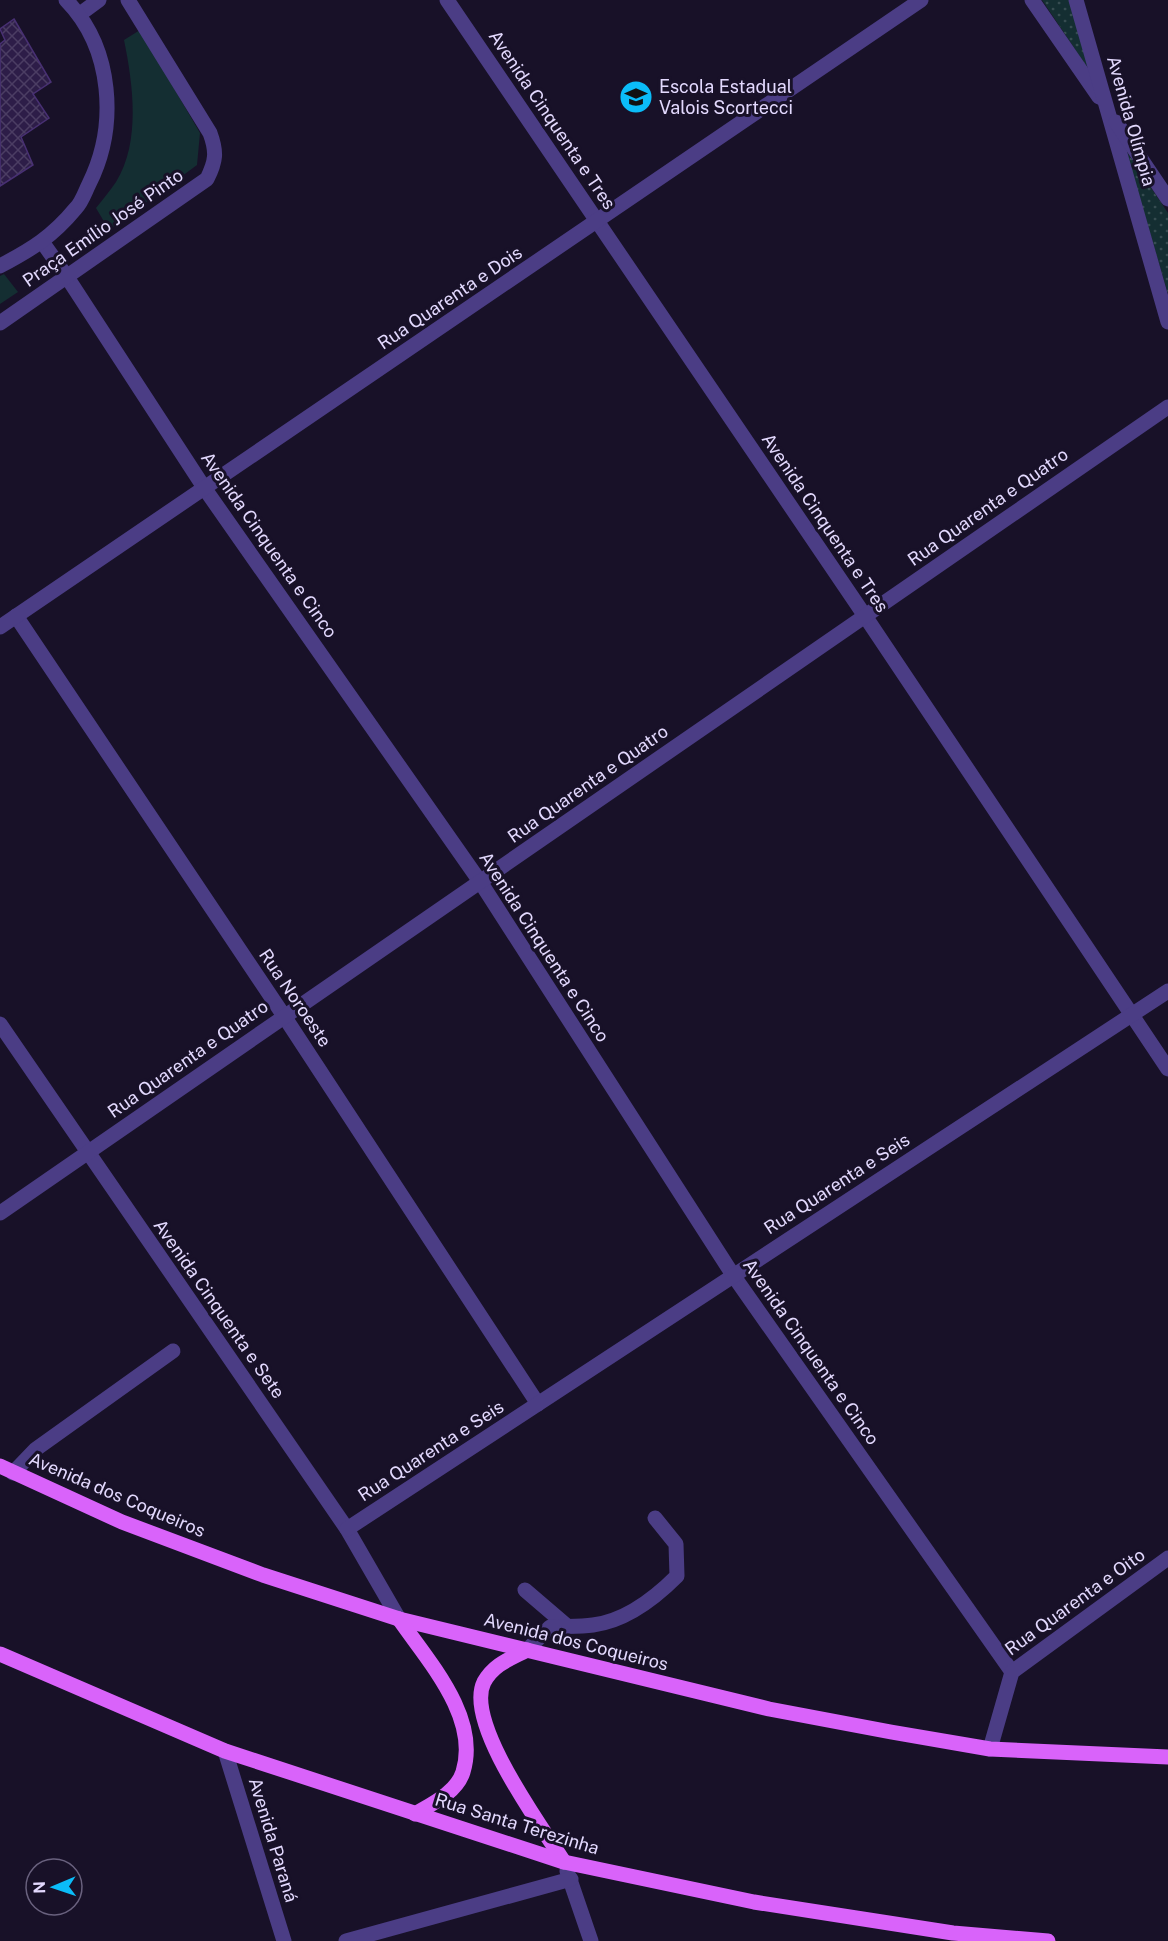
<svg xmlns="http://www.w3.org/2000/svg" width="1168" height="1941" viewBox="0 0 1168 1941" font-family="'Public Sans',sans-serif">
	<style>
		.grass { fill: #142e32 }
		.park { fill: url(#park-dots) }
		.building { fill: url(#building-cross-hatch); stroke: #483073; stroke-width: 1.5 }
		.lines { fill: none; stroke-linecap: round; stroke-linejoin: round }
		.minor { stroke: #4b3d85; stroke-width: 15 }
		.major { stroke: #d963fa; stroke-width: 15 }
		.labels { text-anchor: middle; stroke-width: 6; stroke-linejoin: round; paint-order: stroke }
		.poi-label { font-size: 18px; fill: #e3d9fe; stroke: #181128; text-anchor: start }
		.street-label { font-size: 18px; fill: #e3d9fe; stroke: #181128 }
	</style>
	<defs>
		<pattern id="park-dots" width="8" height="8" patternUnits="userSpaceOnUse" patternTransform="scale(1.5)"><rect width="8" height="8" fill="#142e32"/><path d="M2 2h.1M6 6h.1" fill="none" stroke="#364c51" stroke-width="1.8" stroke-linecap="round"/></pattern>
		<pattern id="building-cross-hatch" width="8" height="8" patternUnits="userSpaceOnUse" patternTransform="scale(1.5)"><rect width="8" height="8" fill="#2d1d48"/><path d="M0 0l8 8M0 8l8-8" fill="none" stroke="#4b3d63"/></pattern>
	</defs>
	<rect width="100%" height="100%" fill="#181128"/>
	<g class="grass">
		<path d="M140 30 200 133 197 165 109 230 96 208C103 199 110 191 116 182 141 142 133 84 124 40Z"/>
		<polygon points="4,274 18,292 0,304 0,276"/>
	</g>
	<g class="park">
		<polygon points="1042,0 1069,0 1089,70"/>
		<polygon points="1125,149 1168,213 1168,294"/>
	</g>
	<polygon class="building" points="14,19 51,82 33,94 49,118 21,137 33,165 0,186 0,44 5,40 0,29"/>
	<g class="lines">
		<g class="minor">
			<polyline points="447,0 865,616 1168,1069"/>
			<polyline points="1032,0 1099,97"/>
			<polyline points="1076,0 1168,322"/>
			<polyline points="80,14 99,0"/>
			<polyline points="1116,122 1168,199"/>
			<polyline points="43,243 67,277 205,489 481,883 733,1275 1012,1672"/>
			<path d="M0 266C32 249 52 237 76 208 82 202 85 192 89 184 118 126 113 48 66 0"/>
			<path d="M0 323 207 179C216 161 217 152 210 133L128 0"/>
			<polyline points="16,616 284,1016 538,1404"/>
			<polyline points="0,627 921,0"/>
			<polyline points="0,1024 347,1529 399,1619"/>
			<polyline points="0,1213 1168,407"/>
			<polyline points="13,1473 36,1449 173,1351"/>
			<polyline points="347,1529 1168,991"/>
			<polyline points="525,1590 567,1626"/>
			<path d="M527 1650 550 1627C564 1626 579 1627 593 1625 625 1621 655 1598 677 1576L676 1544 655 1518"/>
			<polyline points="990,1749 1012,1672 1168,1558"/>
			<polyline points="225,1751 284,1941"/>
			<polyline points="567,1871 591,1941"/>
			<polyline points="346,1941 571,1879"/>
		</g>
		<g class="major">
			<polyline points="0,1466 122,1522 263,1575 399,1619 769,1709 891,1732 990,1749 1168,1757"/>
			<path d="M399 1619C428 1661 480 1717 463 1772 457 1792 432 1804 415 1814"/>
			<path d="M527 1650C510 1659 494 1664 484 1682 464 1722 542 1827 564 1862"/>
			<polyline points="0,1654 225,1751 564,1862 754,1902 953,1933 1048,1941"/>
		</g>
	</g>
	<defs>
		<symbol id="school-disc" viewBox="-11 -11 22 22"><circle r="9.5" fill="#0bbcf8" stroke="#181128"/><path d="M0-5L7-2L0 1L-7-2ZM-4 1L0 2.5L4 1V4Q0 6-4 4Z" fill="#111"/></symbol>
	</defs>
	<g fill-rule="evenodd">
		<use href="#school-disc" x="617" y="78" width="38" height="38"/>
	</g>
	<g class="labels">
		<g class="poi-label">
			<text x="659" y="93">Escola Estadual<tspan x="659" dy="21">Valois Scortecci</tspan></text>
		</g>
		<g class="street-label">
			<text transform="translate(552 120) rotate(56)" y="6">Avenida Cinquenta e Tres</text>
			<text transform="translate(1131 121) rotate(74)" y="6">Avenida Olímpia</text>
			<text transform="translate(103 228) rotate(-35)" y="6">Praça Emílio José Pinto</text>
			<text transform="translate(450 298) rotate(-34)" y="6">Rua Quarenta e Dois</text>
			<text transform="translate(988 507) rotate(-35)" y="6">Rua Quarenta e Quatro</text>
			<text transform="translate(825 523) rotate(56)" y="6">Avenida Cinquenta e Tres</text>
			<text transform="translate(269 545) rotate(55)" y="6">Avenida Cinquenta e Cinco</text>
			<text transform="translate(588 784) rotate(-35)" y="6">Rua Quarenta e Quatro</text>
			<text transform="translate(544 947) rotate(57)" y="6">Avenida Cinquenta e Cinco</text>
			<text transform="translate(295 998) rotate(56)" y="6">Rua Noroeste</text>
			<text transform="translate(188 1059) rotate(-35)" y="6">Rua Quarenta e Quatro</text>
			<text transform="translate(837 1184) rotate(-33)" y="6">Rua Quarenta e Seis</text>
			<text transform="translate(219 1309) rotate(55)" y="6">Avenida Cinquenta e Sete</text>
			<text transform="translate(811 1352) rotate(55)" y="6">Avenida Cinquenta e Cinco</text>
			<text transform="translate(431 1451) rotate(-33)" y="6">Rua Quarenta e Seis</text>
			<text transform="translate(117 1495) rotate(23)" y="6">Avenida dos Coqueiros</text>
			<text transform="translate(1075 1602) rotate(-36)" y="6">Rua Quarenta e Oito</text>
			<text transform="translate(576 1642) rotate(14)" y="6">Avenida dos Coqueiros</text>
			<text transform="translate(517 1824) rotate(17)" y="6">Rua Santa Terezinha</text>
			<text transform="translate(273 1840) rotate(73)" y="6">Avenida Paraná</text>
		</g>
	</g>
	<g transform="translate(54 1887) rotate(268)"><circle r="28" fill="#181128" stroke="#69617e" stroke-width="1.5"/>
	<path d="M0-4.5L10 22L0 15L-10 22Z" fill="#0bbcf8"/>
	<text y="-9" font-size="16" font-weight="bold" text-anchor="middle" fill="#e3d9fe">N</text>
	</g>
</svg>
